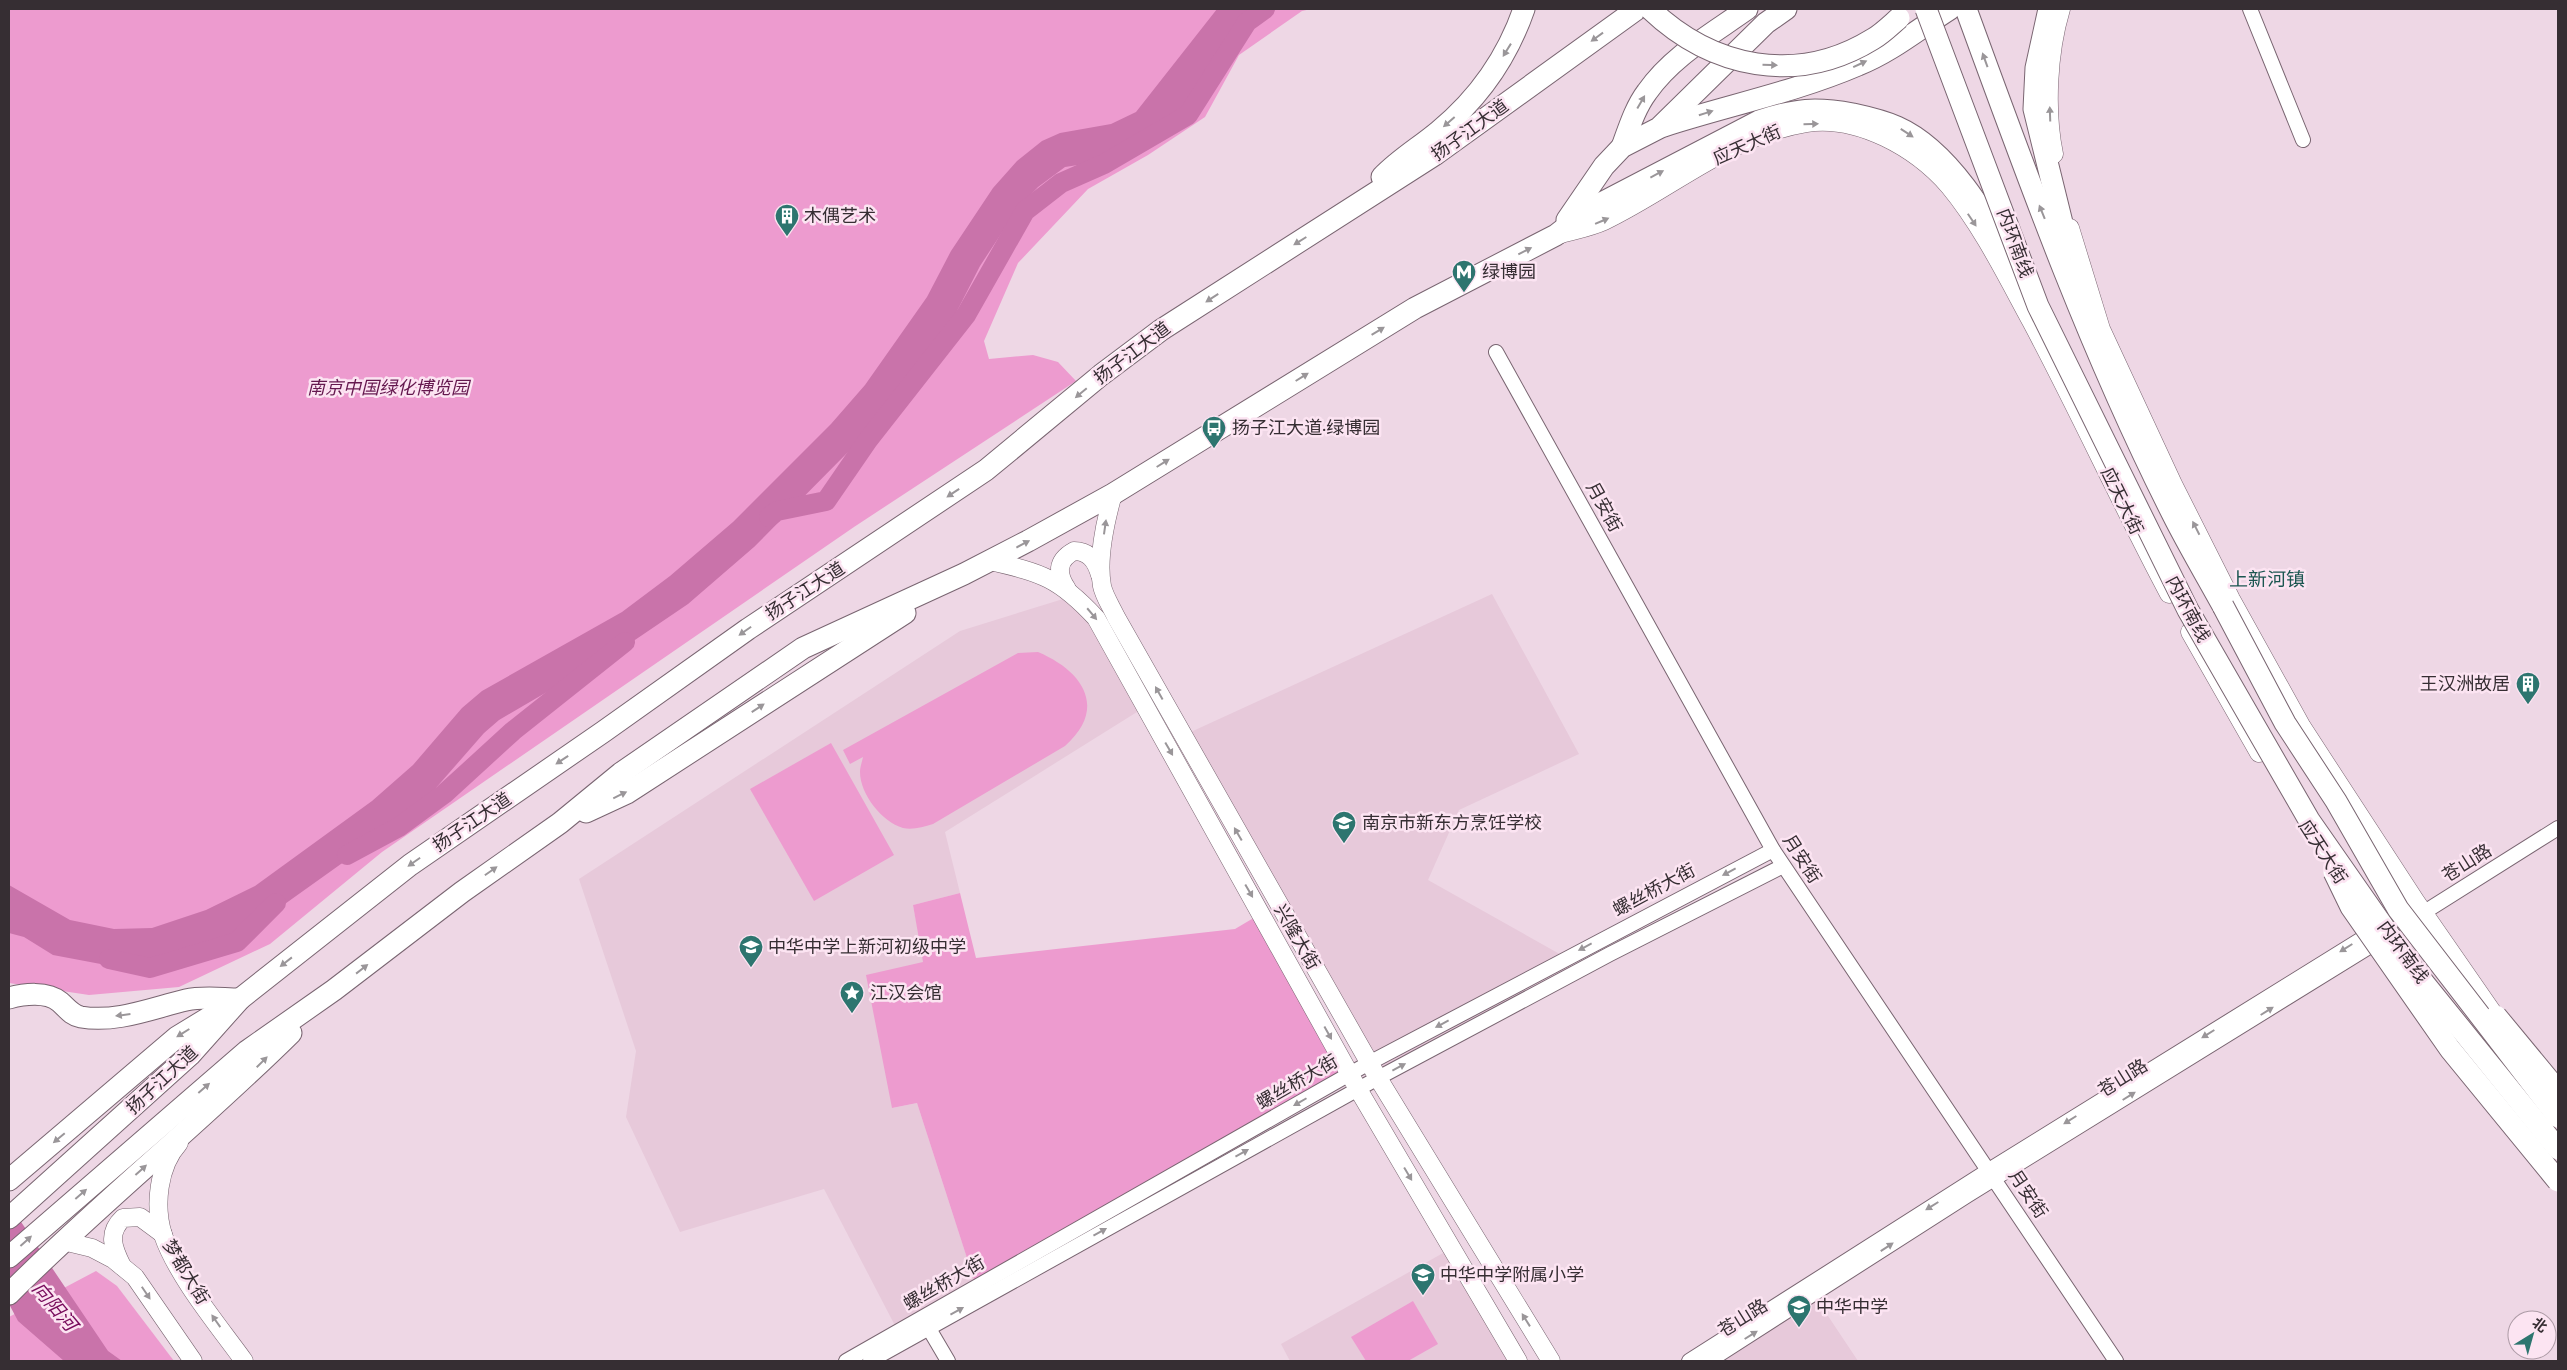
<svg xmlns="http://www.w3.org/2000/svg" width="2567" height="1370" viewBox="0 0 2567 1370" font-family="'Crimson Pro','Noto Sans SC',serif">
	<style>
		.built { fill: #e7c9da }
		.green { fill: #ed9bcf }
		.water { fill: #c973aa }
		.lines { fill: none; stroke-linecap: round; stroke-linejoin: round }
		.river { stroke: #c973aa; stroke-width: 20 }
		.minor-casing { stroke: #796571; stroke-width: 16 }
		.major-casing { stroke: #796571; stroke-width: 19 }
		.highway-casing { stroke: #796571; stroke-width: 23 }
		.minor { stroke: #fff; stroke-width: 14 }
		.major { stroke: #fff; stroke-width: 18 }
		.highway { stroke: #fff; stroke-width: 21 }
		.highway-bridge-casing { stroke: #796571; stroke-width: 23; stroke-linecap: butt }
		.highway-bridge { stroke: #fff; stroke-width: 21 }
		.oneway { fill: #9a9699 }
		.labels { text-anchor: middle; stroke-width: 5; stroke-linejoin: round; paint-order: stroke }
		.street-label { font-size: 18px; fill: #362e33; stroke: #fce4f2 }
		.poi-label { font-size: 18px; fill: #362e33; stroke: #fce4f2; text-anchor: start }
		.park-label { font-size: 18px; font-style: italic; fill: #65184f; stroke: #fce4f2 }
		.neighbourhood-label { font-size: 19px; fill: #1c5651; stroke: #fce4f2 }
		.water-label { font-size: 19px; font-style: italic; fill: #770b5b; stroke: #fce4f2 }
	</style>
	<rect width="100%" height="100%" fill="#eed7e5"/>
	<g class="built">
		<polygon points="1492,594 1579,754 1459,810 1428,880 1565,957 1573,974 1378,1078 1182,736"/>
		<polygon points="1076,595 1145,707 945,832 960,893 913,905 924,962 892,1108 917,1103 980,1298 903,1341 824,1189 680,1232 626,1117 636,1051 579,879 960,631"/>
		<polygon points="1452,1248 1518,1361 1290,1361 1281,1344"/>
		<polygon points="1814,1295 1858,1361 1710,1361"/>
	</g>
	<g class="green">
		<polygon points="9,9 1311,9 1302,11 1239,55 1205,117 1148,155 1088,189 1018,263 984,341 989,359 1033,355 1058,362 1076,381 854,527 382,852 270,944 179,987 89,995 9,983"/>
		<path d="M1038 652C1083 671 1108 708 1065 746L933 824C923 827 913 830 903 828 882 822 860 794 860 772 860 767 862 762 863 757L850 764 843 750 1018 653Z"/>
		<polygon points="831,743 894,855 814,901 750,789"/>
		<polygon points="960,893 976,958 1235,929 1262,913 1350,1073 976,1286 917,1103 892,1108 866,975 923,962 913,905"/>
		<polygon points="96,1271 117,1286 174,1361 9,1361 9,1317"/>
		<polygon points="1413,1301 1438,1344 1408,1361 1366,1361 1351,1337"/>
	</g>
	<g class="water">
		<polygon points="1217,9 1264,9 1245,26 1166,130 1151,142 1116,159 1065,167 1038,187 1018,208 980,266 956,313 891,405 854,446 754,547 688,604 629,644 499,720 484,733 435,789 390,829 268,916 215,943 149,964 106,965 53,955 24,937 9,933 9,885 70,920 114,929 152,928 206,910 255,886 372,801 413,765 462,708 482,691 622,612 670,576 733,522 831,424 865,385 927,297 951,251 993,188 1017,161 1042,141 1060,133 1111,124 1136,112"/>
		<polygon points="9,1204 108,1351 122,1361 64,1361 18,1321 9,1304"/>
	</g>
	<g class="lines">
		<g class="river">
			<polyline points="769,517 777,511 826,501 868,440 966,315 1025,211 1061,183 1104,164 1188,115 1247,22 1265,9"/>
			<polyline points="347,855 399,827 444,794 513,731 625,642"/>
			<polyline points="109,959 150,968 237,942 276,903"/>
		</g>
		<defs>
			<g id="minor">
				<polyline points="2250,9 2303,140"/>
				<polyline points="1496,352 1773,850 2116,1361"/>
				<polyline points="2415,918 2558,828"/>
				<polyline points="928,1327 948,1361"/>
				<polyline points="846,1361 1369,1063 1773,850"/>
				<polyline points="870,1361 1378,1078 1610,954 1783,866"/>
				<polyline points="1689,1361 1989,1170 2376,930"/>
				<polyline points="1709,1361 1968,1195 2382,939"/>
			</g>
			<g id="major">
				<path d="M2054 154C2045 110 2048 52 2061 9"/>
				<polyline points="2070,228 2101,329 2173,484 2231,599 2302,727 2416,902 2502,1026"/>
				<path d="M1561 234C1575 230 1591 227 1604 221 1671 189 1731 135 1806 123 1858 115 1916 148 1949 186 1982 226 2006 275 2031 321 2079 411 2121 504 2169 594"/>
				<path d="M1113 494C1106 519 1097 559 1102 586 1104 596 1112 608 1116 617L1378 1078 1551 1361"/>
				<path d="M990 561C1042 573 1059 578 1096 618L1358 1089 1518 1361"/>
				<path d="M1067 589C1057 574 1056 561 1074 551 1089 551 1096 561 1100 575"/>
				<polyline points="2190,632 2259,753"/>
				<path d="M179 1143C158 1166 154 1206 163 1235 177 1276 218 1325 244 1361"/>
				<polyline points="63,1241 92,1248 113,1259 135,1277 193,1361"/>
				<path d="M122 1266C113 1248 107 1233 123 1218L140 1217 163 1234"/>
			</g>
			<g id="highway">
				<path d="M1966 9C2028 179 2090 351 2172 513 2188 545 2206 575 2223 606"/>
				<polyline points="2049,9 2036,68 2034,109 2068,247"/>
				<path d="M1664 126C1729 105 1795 92 1858 65 1891 52 1920 28 1950 9"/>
				<path d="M1622 147C1629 128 1635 108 1647 92 1672 56 1712 34 1747 9"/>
				<path d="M1382 177C1399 159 1420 147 1439 131 1479 98 1507 58 1524 9"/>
				<polyline points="1567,220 1604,166 1622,147 1659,128 1766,23 1786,9"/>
				<polyline points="586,812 627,793 905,613"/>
				<path d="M9 998C24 994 47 991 60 1002 67 1008 71 1015 81 1017 117 1023 152 1008 186 1000 203 996 223 999 240 999"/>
				<polyline points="9,1180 177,1037 223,1009"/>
				<polyline points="9,1218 190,1055 240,999 410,865 603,732 748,629 986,470 1101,375 1161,330 1436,154 1637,9"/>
				<path d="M9 1257 247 1051 334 990 462 892 560 823 621 773 803 648 964 574 1028 541 1113 494 1415 308 1556 235 1588 210 1759 121C1796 109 1815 107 1853 114 1867 117 1884 121 1897 127 1951 151 1990 222 2018 271"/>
				<path d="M9 1294C100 1203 200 1123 291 1033"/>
			</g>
		</defs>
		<use href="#minor" class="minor-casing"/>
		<use href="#major" class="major-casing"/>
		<use href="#highway" class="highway-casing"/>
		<use href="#minor" class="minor"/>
		<use href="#major" class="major"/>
		<use href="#highway" class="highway"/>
		<defs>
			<g id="highway-bridge">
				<path d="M1650 9C1712 68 1797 86 1873 39 1882 34 1891 25 1899 18"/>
				<polyline points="1926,9 2038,306 2188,610 2309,820 2415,972 2558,1149"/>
				<polyline points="2223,606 2285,723 2336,801 2398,909 2558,1117"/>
				<polyline points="2334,872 2351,907 2450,1049 2558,1181"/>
				<polyline points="2496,1016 2558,1091"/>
			</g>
		</defs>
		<use href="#highway-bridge" class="highway-bridge-casing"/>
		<use href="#highway-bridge" class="highway-bridge"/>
	</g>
	<defs><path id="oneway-solid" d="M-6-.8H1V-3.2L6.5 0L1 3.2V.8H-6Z" transform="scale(1.25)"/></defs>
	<g class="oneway">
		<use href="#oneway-solid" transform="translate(1597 37) rotate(144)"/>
		<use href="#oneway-solid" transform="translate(1507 50) rotate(122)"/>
		<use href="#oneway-solid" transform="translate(1985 60) rotate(-110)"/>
		<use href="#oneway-solid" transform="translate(1860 64) rotate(-25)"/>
		<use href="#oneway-solid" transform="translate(1770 65) rotate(2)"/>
		<use href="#oneway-solid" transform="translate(1641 102) rotate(-60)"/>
		<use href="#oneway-solid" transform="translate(1706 113) rotate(-18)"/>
		<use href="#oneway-solid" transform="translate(2050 114) rotate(-92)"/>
		<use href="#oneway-solid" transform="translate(1449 122) rotate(139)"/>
		<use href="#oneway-solid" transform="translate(1811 124) rotate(-2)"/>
		<use href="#oneway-solid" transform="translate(1907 133) rotate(33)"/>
		<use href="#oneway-solid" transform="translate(1657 174) rotate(-28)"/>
		<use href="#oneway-solid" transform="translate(2042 212) rotate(-112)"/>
		<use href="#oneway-solid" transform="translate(1972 220) rotate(56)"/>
		<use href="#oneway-solid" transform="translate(1602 221) rotate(-23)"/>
		<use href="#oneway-solid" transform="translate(1300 241) rotate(148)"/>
		<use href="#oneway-solid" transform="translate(1525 251) rotate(-27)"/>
		<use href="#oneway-solid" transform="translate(1212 298) rotate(147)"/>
		<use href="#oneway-solid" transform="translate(1378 331) rotate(-31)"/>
		<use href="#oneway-solid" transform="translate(1302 377) rotate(-32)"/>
		<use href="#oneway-solid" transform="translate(1081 393) rotate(140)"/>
		<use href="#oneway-solid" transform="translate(1163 463) rotate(-32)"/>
		<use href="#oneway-solid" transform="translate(953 493) rotate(146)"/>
		<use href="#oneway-solid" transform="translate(1105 527) rotate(-82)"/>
		<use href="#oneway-solid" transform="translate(2196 528) rotate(-117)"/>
		<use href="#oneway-solid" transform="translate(1023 544) rotate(-28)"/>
		<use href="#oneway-solid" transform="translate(1092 614) rotate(50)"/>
		<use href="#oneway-solid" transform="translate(745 631) rotate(145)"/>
		<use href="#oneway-solid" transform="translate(1159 693) rotate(-119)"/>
		<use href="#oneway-solid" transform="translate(758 708) rotate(-33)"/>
		<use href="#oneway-solid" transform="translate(1169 749) rotate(60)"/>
		<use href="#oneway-solid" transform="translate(562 760) rotate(146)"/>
		<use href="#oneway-solid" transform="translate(620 795) rotate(-26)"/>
		<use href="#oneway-solid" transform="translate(1238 834) rotate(-120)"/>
		<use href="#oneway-solid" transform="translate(414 862) rotate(145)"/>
		<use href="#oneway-solid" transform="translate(491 871) rotate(-35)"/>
		<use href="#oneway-solid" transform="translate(1729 872) rotate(152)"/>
		<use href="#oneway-solid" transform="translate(1249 891) rotate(60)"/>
		<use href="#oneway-solid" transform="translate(1585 947) rotate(152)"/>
		<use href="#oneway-solid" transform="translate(2346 948) rotate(148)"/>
		<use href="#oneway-solid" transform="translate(286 962) rotate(142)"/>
		<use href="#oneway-solid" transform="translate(362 969) rotate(-38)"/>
		<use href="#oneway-solid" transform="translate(2267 1011) rotate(-32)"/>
		<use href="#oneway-solid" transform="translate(123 1015) rotate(173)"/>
		<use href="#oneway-solid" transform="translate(1442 1024) rotate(152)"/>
		<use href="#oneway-solid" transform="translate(183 1033) rotate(148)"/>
		<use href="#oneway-solid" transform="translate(1328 1033) rotate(61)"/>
		<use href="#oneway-solid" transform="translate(2208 1034) rotate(148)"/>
		<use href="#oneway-solid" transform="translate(262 1062) rotate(-45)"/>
		<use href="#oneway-solid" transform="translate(1399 1067) rotate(-28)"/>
		<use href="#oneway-solid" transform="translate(204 1088) rotate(-41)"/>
		<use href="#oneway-solid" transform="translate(2129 1096) rotate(-32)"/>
		<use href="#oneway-solid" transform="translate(1300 1102) rotate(150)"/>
		<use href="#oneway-solid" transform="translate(2070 1120) rotate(148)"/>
		<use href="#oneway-solid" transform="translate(59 1138) rotate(140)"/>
		<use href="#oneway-solid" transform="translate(1242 1153) rotate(-29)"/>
		<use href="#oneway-solid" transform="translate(141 1170) rotate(-42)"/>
		<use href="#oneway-solid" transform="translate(1408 1174) rotate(59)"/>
		<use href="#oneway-solid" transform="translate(81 1194) rotate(-41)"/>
		<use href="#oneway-solid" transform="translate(1932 1206) rotate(148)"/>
		<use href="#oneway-solid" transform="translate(1100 1232) rotate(-29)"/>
		<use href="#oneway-solid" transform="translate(26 1241) rotate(-42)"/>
		<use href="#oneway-solid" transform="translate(1887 1247) rotate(-33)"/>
		<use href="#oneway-solid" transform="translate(146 1293) rotate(56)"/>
		<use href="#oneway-solid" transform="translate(957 1311) rotate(-29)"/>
		<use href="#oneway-solid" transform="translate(1526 1320) rotate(-122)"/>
		<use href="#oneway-solid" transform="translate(216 1321) rotate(-125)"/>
		<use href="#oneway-solid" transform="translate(1751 1335) rotate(-32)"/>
	</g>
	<defs>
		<symbol id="building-pin" viewBox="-11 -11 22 30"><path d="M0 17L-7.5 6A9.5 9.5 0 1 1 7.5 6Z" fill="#2d756f" stroke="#fce4f2"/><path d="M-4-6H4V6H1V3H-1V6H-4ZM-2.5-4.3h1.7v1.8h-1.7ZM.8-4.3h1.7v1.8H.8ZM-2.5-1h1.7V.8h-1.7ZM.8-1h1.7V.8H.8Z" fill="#fff"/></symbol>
		<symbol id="metro-pin" viewBox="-11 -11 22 30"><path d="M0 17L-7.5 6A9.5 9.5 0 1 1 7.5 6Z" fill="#2d756f" stroke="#fce4f2"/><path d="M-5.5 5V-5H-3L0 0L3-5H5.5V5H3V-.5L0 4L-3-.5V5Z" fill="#fff"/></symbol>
		<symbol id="bus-pin" viewBox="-11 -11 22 30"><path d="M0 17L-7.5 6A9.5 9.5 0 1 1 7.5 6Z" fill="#2d756f" stroke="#fce4f2"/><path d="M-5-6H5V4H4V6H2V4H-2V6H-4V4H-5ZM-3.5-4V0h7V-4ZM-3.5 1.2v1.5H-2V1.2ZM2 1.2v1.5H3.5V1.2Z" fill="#fff"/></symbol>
		<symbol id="school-pin" viewBox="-11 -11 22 30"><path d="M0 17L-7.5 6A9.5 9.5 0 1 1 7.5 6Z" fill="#2d756f" stroke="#fce4f2"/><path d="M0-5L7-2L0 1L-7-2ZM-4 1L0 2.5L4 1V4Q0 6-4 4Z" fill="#fff"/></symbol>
		<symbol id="sight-pin" viewBox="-11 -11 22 30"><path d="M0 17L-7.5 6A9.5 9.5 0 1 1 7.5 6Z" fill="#2d756f" stroke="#fce4f2"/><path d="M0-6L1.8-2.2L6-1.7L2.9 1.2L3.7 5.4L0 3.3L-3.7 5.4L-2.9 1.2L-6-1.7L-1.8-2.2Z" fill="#fff"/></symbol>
	</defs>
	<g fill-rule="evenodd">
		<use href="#building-pin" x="773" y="202" width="28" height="38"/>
		<use href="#metro-pin" x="1450" y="258" width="28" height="38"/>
		<use href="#bus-pin" x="1200" y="414" width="28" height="38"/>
		<use href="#building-pin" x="2514" y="670" width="28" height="38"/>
		<use href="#school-pin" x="1330" y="809" width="28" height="38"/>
		<use href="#school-pin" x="737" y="933" width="28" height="38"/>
		<use href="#sight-pin" x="838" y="979" width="28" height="38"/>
		<use href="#school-pin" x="1409" y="1261" width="28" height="38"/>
		<use href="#school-pin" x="1785" y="1293" width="28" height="38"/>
	</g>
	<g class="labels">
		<g class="street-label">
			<text transform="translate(1470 130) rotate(-36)" y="6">扬子江大道</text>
			<text transform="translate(1747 145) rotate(-24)" y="6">应天大街</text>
			<text transform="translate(2015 243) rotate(70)" y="6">内环南线</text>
			<text transform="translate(1132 353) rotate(-37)" y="6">扬子江大道</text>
			<text transform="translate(2122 501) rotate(64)" y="6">应天大街</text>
			<text transform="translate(1604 507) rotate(61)" y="6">月安街</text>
			<text transform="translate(805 591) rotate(-33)" y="6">扬子江大道</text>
			<text transform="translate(2188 609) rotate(62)" y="6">内环南线</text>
			<text transform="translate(472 822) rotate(-34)" y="6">扬子江大道</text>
			<text transform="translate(2323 852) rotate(57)" y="6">应天大街</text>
			<text transform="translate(1802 859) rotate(57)" y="6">月安街</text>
			<text transform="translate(2467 863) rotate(-32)" y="6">苍山路</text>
			<text transform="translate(1654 890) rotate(-28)" y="6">螺丝桥大街</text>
			<text transform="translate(1297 937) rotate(60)" y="6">兴隆大街</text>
			<text transform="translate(2403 952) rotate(54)" y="6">内环南线</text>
			<text transform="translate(2123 1078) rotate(-32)" y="6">苍山路</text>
			<text transform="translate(162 1080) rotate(-43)" y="6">扬子江大道</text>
			<text transform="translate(1297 1082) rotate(-30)" y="6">螺丝桥大街</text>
			<text transform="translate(2028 1194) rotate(56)" y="6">月安街</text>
			<text transform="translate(186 1272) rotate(59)" y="6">梦都大街</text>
			<text transform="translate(944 1283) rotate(-30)" y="6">螺丝桥大街</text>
			<text transform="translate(1743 1318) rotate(-32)" y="6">苍山路</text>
		</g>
		<g class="poi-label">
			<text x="804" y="222">木偶艺术</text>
			<text x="1482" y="278">绿博园</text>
			<text x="1232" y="434">扬子江大道·绿博园</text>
			<text x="2510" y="690" text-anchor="end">王汉洲故居</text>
			<text x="1362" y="829">南京市新东方烹饪学校</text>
			<text x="768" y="953">中华中学上新河初级中学</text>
			<text x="870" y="999">江汉会馆</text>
			<text x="1440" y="1281">中华中学附属小学</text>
			<text x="1816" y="1313">中华中学</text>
		</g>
		<g class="park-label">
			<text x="388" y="394">南京中国绿化博览园</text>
		</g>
		<g class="neighbourhood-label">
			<text x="2267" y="586">上新河镇</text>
		</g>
		<g class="water-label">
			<text transform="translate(55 1306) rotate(50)" y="7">向阳河</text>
		</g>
	</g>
	<rect width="2567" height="1370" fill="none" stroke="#362e33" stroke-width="20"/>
	<g transform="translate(2532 1335) rotate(37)"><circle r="24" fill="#fce4f2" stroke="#ad9ba6"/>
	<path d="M0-4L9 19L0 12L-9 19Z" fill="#2d756f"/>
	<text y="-8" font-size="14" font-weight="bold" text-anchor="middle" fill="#362e33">北</text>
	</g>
</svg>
